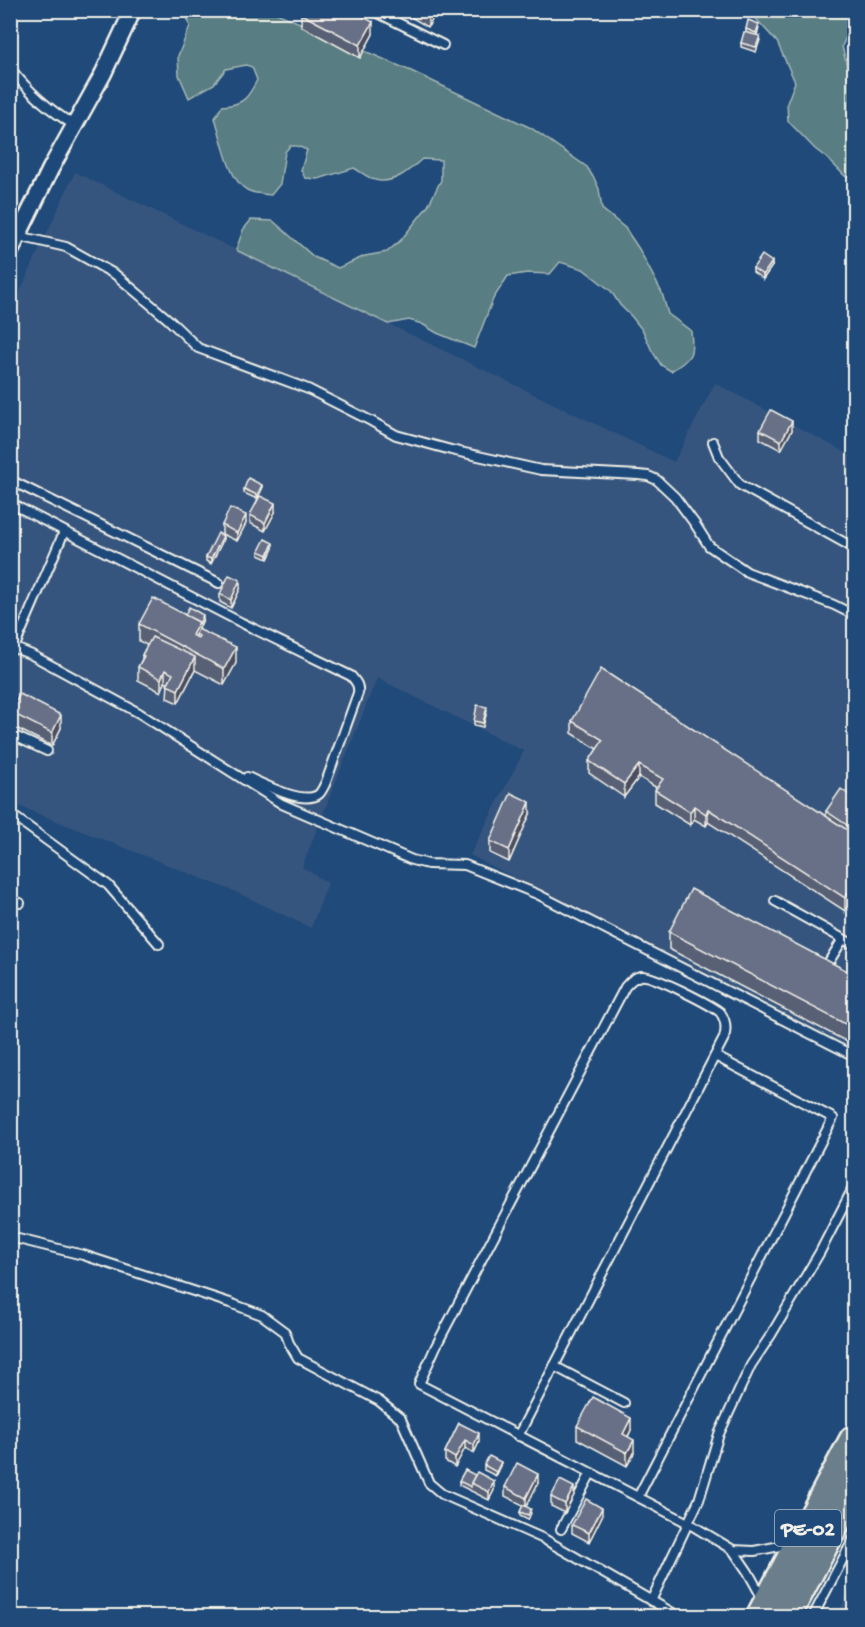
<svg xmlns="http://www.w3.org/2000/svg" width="865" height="1627" viewBox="0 0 865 1627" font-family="'Gochi Hand',sans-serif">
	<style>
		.built { fill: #35557e }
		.green { fill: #597d82; stroke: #a6b7b5; stroke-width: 1.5 }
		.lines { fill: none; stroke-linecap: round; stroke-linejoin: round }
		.lane-casing { stroke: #f4f1e8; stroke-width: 12 }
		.street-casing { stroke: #f4f1e8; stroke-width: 20 }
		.highway-casing { stroke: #f4f1e8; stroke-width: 33 }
		.lane { stroke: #1f4a7a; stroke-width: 8 }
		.street { stroke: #1f4a7a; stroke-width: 15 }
		.highway { stroke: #6b7e8b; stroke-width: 28 }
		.wall { fill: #596075; stroke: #f4f1e8; stroke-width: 1.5 }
		.shaded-wall { fill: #484e5f; stroke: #f4f1e8; stroke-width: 1.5 }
		.building { fill: #677088; stroke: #f4f1e8; stroke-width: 1.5 }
		.labels { text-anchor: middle; stroke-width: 4.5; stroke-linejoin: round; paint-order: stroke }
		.shield { fill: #1f4a7a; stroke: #b4bfc7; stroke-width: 1.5 }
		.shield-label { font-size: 21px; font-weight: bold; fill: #f4f1e8 }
	</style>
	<rect width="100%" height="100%" fill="#1f4a7a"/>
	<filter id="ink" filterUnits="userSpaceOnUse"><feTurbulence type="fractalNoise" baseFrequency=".0167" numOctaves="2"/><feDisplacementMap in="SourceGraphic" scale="12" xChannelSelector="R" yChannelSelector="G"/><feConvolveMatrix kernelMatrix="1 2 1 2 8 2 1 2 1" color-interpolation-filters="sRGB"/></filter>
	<g filter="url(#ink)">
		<g class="built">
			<polygon points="75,172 674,462 715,383 854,457 854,1051 470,855 524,751 377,678 302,867 328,883 311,928 236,892 11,803 11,311"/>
			<polygon points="854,1581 854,1616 845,1616 838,1613"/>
		</g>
		<g class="green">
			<path d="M185 11H272L411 71 531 128 587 167 595 180 599 189 602 209 625 228 639 249 662 293 668 314 691 331C694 356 691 358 671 371L661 365 652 351 643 331 632 317 620 305 611 291 583 269 560 262 550 274 527 273 508 276 493 299 474 348 437 333 422 324 409 320 388 324 236 250 243 230 251 220 273 221 314 257 338 268 365 256 387 252 401 240 428 206 441 180V160L422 159C410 170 393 185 375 180 368 178 361 172 354 168L318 179 305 178 301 170 307 150 297 146H290L285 152 280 184 271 195C263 194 254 194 247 190 228 180 222 138 215 118L222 106C243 105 248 98 257 80L252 67 246 65 226 69 214 84 189 98 179 75 178 56 190 26Z"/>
			<polygon points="749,11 854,11 854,33 849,31 842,46 854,94 854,180 845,176 828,159 815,149 788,121 787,103 795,82 777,42"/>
		</g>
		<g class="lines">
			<defs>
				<g id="lane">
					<polyline points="372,10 443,45"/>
					<path d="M10 68C28 91 49 110 74 125"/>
					<polyline points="18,236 66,247 116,275 169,320 198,348 308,389 371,421 396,435 451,450 541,470 638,475 648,476 657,480 675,497 695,524 709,546 747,572 834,605 854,615"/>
					<polyline points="713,442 719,457 740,485 854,548"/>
					<polyline points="10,480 219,583"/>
					<path d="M10 503 242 623 351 676C356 682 359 685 358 693L326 782C324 786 322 791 319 794 304 806 263 784 247 777"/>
					<polyline points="10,646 32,655 139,713 282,804 412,860 428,864 465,865 537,894 854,1056"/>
					<polyline points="14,648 64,532"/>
					<polyline points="10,734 47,751"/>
					<polyline points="10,816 16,818 108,885 159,944"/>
					<polyline points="10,901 20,903"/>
					<polyline points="775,901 854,945"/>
					<polyline points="825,968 843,939"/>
					<polyline points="10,1237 83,1255 230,1303 262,1315 285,1332 289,1343 298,1358 379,1401 401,1419 429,1483 442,1494 544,1539 678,1616"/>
					<polyline points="554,1366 624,1403"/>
					<path d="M518 1436 724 1038C727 1028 726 1020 720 1012 709 1004 652 974 641 976 634 977 629 982 625 987L436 1346 419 1384 688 1523 733 1550 748 1572 763 1599"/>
					<polyline points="638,1497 833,1118 715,1056"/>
					<polyline points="561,1529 591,1473"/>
					<polyline points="733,1550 754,1551 790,1544"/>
					<polyline points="651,1601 699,1500 719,1434 751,1365 771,1335 820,1252 854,1186"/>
					<polyline points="813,1616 854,1538"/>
				</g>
				<polyline id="street" points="10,252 51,168 103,74 133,10"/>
				<g id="highway">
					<polyline points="761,1616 854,1440"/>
					<polyline points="786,1616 854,1487"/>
				</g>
			</defs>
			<use href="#lane" class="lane-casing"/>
			<use href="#street" class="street-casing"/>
			<use href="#highway" class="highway-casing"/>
			<use href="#lane" class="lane"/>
			<use href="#street" class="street"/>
			<use href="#highway" class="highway"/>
		</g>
		<g class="wall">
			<polygon points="402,10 437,10 428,27 402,12"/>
			<polygon points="301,14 373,34 360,58 301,26"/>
			<polygon points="759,28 757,35 760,40 756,52 741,47 741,43 746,32 746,29"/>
			<polygon points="772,266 763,279 753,272 753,268"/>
			<polygon points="760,430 792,430 781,450 760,439"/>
			<polygon points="244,489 262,489 257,499 244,493"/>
			<polygon points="275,512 265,531 250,523 250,515"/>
			<polygon points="246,523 237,541 222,534 222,525"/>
			<polygon points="223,540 211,564 206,561 206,557"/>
			<polygon points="273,548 268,559 259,555 259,551"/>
			<polygon points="240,589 231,608 220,602 220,594"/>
			<polygon points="203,619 199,629 236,663 224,685 195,670 178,703 167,698 168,684 165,682 161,692 138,680 138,667 142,659 142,655 147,645 139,641 139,624"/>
			<polygon points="10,711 61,728 52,746 10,725"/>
			<polygon points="487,711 483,727 474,725 474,721"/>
			<polygon points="572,721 826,817 826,811 855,799 855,833 853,834 855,835 855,893 845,911 708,822 706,826 694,819 690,825 655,803 655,790 657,788 639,777 624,797 589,773 589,761 597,749 572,733"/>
			<polygon points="530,814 509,862 490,853 490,841"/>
			<polygon points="669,932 855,975 855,1046 669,949"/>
			<polygon points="459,1423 479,1442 474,1453 465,1448 455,1467 445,1461 445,1452"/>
			<polygon points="577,1426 631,1430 628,1437 634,1453 627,1466 577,1439"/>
			<polygon points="484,1465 501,1466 496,1476 484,1470"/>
			<polygon points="465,1470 494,1490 489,1500 459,1485 459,1481"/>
			<polygon points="538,1483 526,1506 531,1513 528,1520 520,1516 520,1512 523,1505 505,1496 505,1487"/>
			<polygon points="574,1495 565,1513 551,1506 551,1497"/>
			<polygon points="602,1516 589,1542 572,1533 572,1525"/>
		</g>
		<g class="shaded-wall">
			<polygon points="432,10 437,10 428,27 428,18"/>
			<polygon points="373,22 373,34 360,58 360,45"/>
			<polygon points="772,262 772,266 763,279 763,275"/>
			<polygon points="792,421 792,430 781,450 781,441"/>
			<polygon points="262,485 262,489 257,499 257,495"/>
			<polygon points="275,503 275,512 265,531 265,523"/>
			<polygon points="246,515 246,523 237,541 237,533"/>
			<polygon points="223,536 223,540 211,564 211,559"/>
			<polygon points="273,543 273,548 268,559 268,555"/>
			<polygon points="240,580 240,589 231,608 231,600"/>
			<polygon points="203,615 203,619 196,634 196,644 192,635"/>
			<polygon points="236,647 236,663 224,685 224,669"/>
			<polygon points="195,657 195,670 178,703 178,690"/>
			<polygon points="165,670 165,682 161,692 161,679"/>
			<polygon points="61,715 61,728 52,746 52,733"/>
			<polygon points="639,765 639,777 624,797 624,784"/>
			<polygon points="530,802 530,814 509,862 509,850"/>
			<polygon points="694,806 694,819 690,825 690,812"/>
			<polygon points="708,809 708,822 706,826 706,814"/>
			<polygon points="854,821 854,833 850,840 850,827"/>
			<polygon points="855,881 855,893 845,911 845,898"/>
			<polygon points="631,1418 631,1430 623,1446 623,1434"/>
			<polygon points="479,1433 479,1442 474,1453 474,1445"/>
			<polygon points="465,1440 465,1448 455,1467 455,1458"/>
			<polygon points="634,1440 634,1453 627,1466 627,1453"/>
			<polygon points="501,1462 501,1466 496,1476 496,1472"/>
			<polygon points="538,1474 538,1483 526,1507 526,1498"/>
			<polygon points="494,1481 494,1490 489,1500 489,1492"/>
			<polygon points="574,1487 574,1495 565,1513 565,1504"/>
			<polygon points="602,1508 602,1516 589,1542 589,1533"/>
		</g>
		<g class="building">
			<polygon points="302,10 351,10 373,22 360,45 301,14"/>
			<polygon points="415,10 432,10 428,18"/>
			<polygon points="748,20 759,24 756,33 746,29"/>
			<polygon points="744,32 760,36 756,47 741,43"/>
			<polygon points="762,255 772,262 763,275 753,268"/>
			<polygon points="771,410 792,421 781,441 760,430"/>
			<polygon points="248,478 262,485 257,495 244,489"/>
			<polygon points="260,496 275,503 265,523 250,515"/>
			<polygon points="230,508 246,515 237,533 222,525"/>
			<polygon points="218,533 223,536 211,559 206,557"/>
			<polygon points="265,539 273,543 268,555 259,551"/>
			<polygon points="229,575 240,580 231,600 220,594"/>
			<polygon points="153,598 199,622 192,635 198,638 199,636 196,634 198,629 236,647 224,669 139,624"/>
			<polygon points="189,607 203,615 199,624 199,622 185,615"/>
			<polygon points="152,637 195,657 178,690 167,685 173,674 165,670 161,679 138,667 144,656 142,655"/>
			<polygon points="601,669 855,835 855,881 845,898 708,809 706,814 694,806 690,812 655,790 663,779 639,765 624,784 589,761 603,740 572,721"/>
			<polygon points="20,694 61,715 52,733 10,712"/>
			<polygon points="477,705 487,707 483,723 474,721"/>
			<polygon points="841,789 855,799 855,821 850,827 826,811"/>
			<polygon points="511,793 530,802 509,850 490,841"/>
			<polygon points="691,889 855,975 855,1029 669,932"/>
			<polygon points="593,1397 631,1418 623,1434 634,1440 627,1453 577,1426"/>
			<polygon points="459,1423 479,1433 474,1445 465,1440 455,1458 445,1452"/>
			<polygon points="489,1456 501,1462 496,1472 484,1465"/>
			<polygon points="517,1463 538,1474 526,1498 505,1487"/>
			<polygon points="465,1470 475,1475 471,1483 471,1487 459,1481"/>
			<polygon points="477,1472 494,1481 489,1492 471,1483"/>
			<polygon points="560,1480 574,1487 565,1504 551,1497"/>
			<polygon points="586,1499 602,1508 589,1533 572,1525"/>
			<polygon points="523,1505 531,1509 528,1515 520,1512"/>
		</g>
	</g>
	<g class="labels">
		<rect class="shield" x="775" y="1510" width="66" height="36" rx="4.5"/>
		<g class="shield-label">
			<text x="808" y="1535">PE-02</text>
		</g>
	</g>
	<rect width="865" height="1627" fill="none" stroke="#1f4a7a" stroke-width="36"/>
	<rect x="18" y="18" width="829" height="1591" fill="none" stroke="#f4f1e8" stroke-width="2" filter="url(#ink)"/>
</svg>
